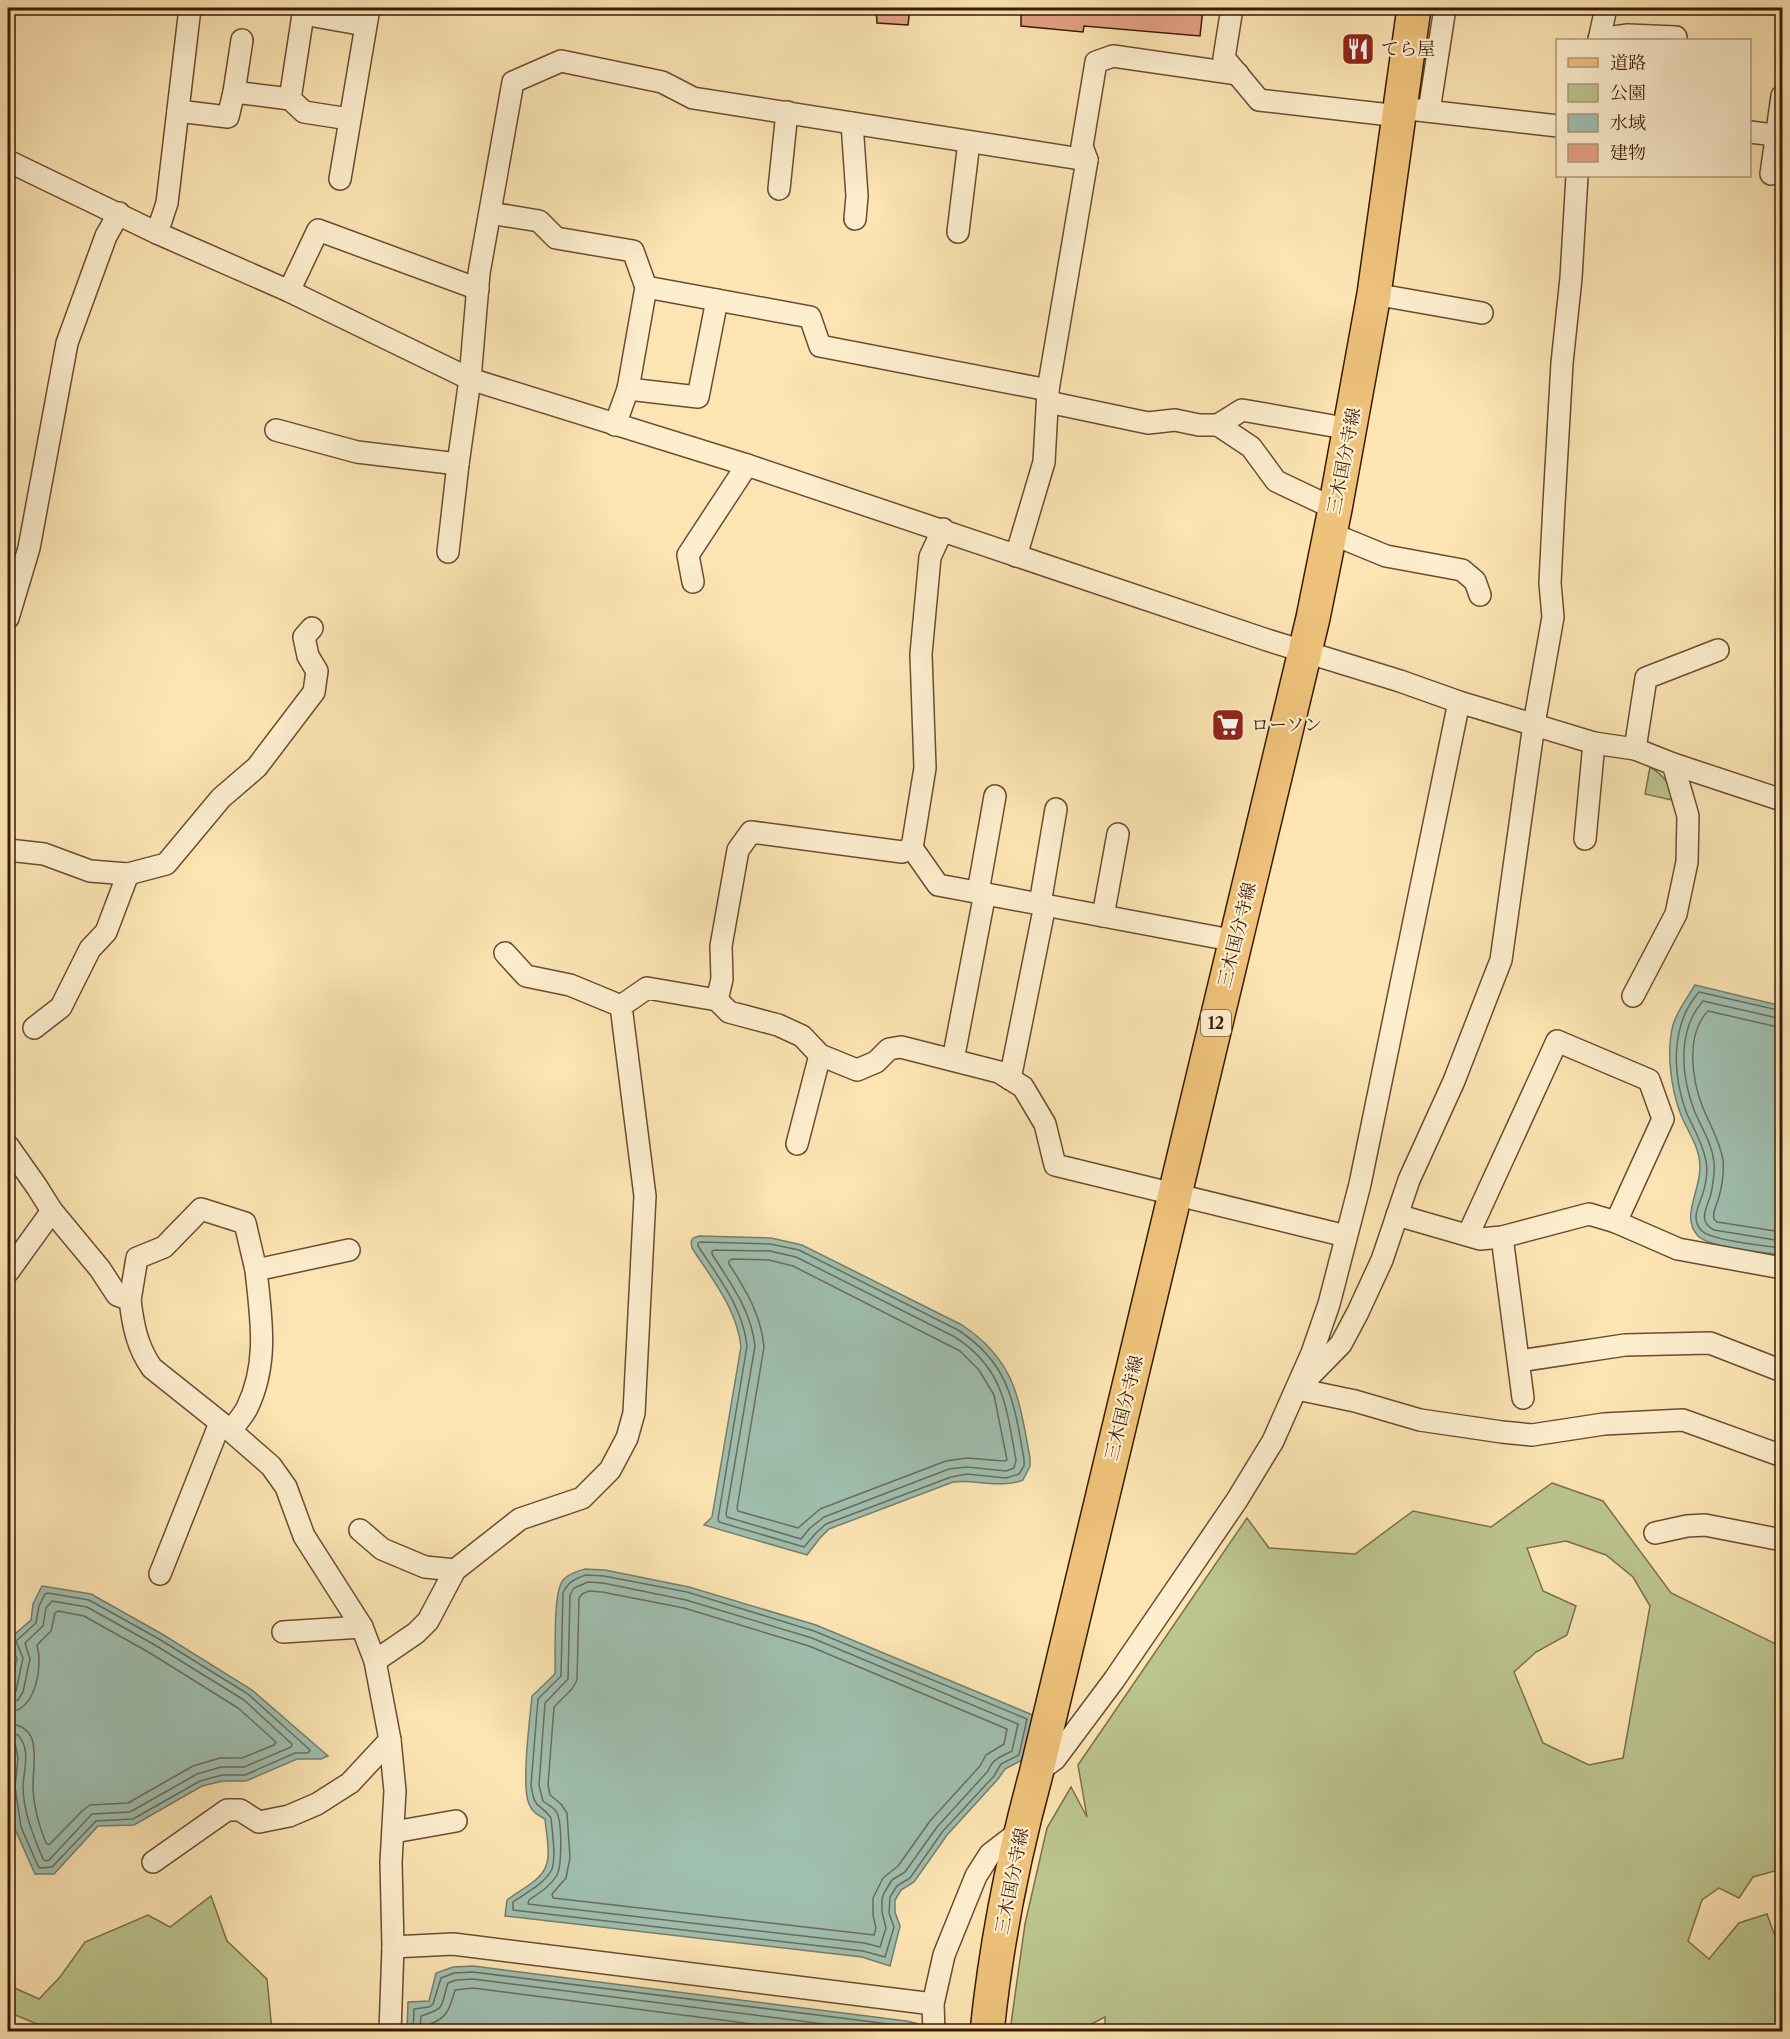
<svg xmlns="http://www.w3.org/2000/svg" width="1790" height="2039" viewBox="0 0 1790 2039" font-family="'Libre Caslon Text','Noto Serif JP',serif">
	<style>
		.green { fill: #bcc58f; stroke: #7b704a; stroke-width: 1.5; fill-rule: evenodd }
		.water { fill: #9fbfb0; stroke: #777d6c; stroke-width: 1.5 }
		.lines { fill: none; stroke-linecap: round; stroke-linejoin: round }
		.shore { stroke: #6c6c5a; stroke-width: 1.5 }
		.building { fill: #e4a185; stroke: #3a1a05; stroke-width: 1.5 }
		.street-casing { stroke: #6a4d30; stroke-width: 24 }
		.primary-casing { stroke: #3a1a05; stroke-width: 36 }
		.street { stroke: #fdeece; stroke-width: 21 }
		.primary { stroke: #eec27a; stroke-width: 33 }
		.labels { text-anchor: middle; stroke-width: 4.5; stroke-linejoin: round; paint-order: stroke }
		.shield { fill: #fdeece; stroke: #745a41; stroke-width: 1.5 }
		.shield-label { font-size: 16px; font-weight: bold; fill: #3a1a05 }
		.poi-label { font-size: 18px; fill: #3a1a05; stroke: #fdeece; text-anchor: start }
		.street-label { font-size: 18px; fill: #3a1a05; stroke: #fdeece }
	</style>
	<rect width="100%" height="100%" fill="#fce5b3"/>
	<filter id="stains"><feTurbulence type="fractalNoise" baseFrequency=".00333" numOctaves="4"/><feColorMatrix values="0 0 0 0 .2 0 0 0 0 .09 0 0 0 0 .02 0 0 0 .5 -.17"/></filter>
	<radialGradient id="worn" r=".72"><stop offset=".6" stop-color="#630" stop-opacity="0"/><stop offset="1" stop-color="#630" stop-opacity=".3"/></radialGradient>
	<g class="green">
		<path d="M1650 767C1665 776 1671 786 1676 801L1645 794Z"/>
		<path d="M1552 1483 1603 1501 1671 1593 1782 1647V1869L1753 1877 1739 1898 1719 1888 1702 1900 1688 1941 1709 1959 1739 1923 1767 1914 1777 1942 1782 1949V2031H1092L1105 2024V2017L1078 2031H1010L1025 1924 1047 1828 1071 1787 1087 1817 1078 1765 1247 1518 1269 1548 1355 1554 1413 1511 1491 1527ZM1566 1541 1606 1555 1633 1577 1650 1606 1623 1758 1589 1765 1543 1743 1514 1672 1536 1652 1567 1635 1576 1606 1543 1591 1527 1548Z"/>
		<polygon points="211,1896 227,1941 267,1979 272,2031 54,2031 8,2012 8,1985 39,1999 60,1977 85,1942 148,1915 170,1927"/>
	</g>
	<g class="water">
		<path d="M1695 985 1782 1006V1255C1764 1252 1710 1248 1698 1236 1680 1217 1701 1190 1700 1166 1700 1148 1688 1132 1681 1115 1671 1089 1666 1052 1673 1025 1677 1011 1688 997 1695 985Z"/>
		<path d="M699 1236 771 1238 802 1245 962 1325C1016 1361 1019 1399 1030 1458V1466L1023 1480C1001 1489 976 1479 953 1482L829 1529 820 1538 807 1555 704 1525 712 1517 741 1347C737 1309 712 1279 692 1248L691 1242 693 1238Z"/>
		<path d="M585 1569 605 1570 689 1587 816 1625 1035 1716 1024 1759 1005 1769 998 1779 947 1835 914 1882 901 1890 895 1900V1912L900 1926 890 1966 862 1957 505 1916 507 1900C518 1891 541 1881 546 1866 551 1853 546 1833 545 1819 538 1815 532 1812 529 1804 521 1785 530 1719 532 1696L555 1674C556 1656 552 1590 564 1579 570 1573 578 1571 585 1569Z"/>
		<polygon points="42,1586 91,1594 162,1634 252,1690 328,1756 321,1759 297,1759 246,1781 223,1781 202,1786 134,1825 98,1826 54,1874 35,1874 15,1829 10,1788 12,1757 8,1732 8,1702 17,1658 8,1640 31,1620 33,1604"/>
		<path d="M473 1966 906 2021C915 2023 921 2023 925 2031L407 2032 408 2002 429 2001 436 1973 453 1967Z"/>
	</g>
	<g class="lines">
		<g class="shore">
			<path d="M1782 1011 1699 992C1670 1025 1672 1075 1687 1114 1694 1129 1703 1144 1706 1161 1708 1171 1706 1183 1703 1193 1699 1206 1690 1219 1702 1231 1712 1241 1767 1246 1782 1248"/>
			<path d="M1782 1019 1703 1001C1677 1030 1681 1075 1694 1110 1701 1127 1712 1143 1714 1162 1715 1172 1713 1184 1711 1194 1707 1208 1697 1221 1714 1230L1782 1241"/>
			<path d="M1782 1028 1708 1011C1685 1035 1692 1080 1703 1108 1710 1125 1720 1141 1723 1160 1724 1172 1722 1186 1719 1197 1717 1205 1712 1211 1714 1219L1717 1222 1782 1232"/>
			<path d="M701 1242 770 1244 799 1250 958 1330C1010 1364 1014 1403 1024 1459V1466L1019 1474 1006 1478 967 1474 951 1477 826 1524 816 1533 804 1547 719 1522 718 1519 747 1346C743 1308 719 1278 698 1246V1243Z"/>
			<path d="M715 1250 770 1251 796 1257 955 1337C1004 1369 1006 1406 1016 1460L1014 1468 1006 1471 967 1467 949 1469 824 1517 810 1528 801 1539 727 1517 726 1514 755 1346C751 1310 731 1284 712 1254V1251Z"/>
			<path d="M732 1259 769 1260 793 1266 960 1351 979 1370 994 1395 1007 1460 1004 1461 967 1458 946 1461 820 1509 798 1528 738 1511 737 1508 764 1347C761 1315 746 1290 729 1264V1261Z"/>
			<path d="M586 1575 604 1576 687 1592 814 1631 1027 1719 1019 1755 1001 1764 994 1776 943 1831 910 1878 897 1886 890 1897 889 1913 894 1927 885 1957 863 1951 513 1910V1902C525 1893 543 1885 551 1871 557 1860 552 1831 551 1818 539 1801 535 1812 531 1785L538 1699 561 1676 563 1593C568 1582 574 1579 586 1575Z"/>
			<path d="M588 1582 603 1583 686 1600 812 1638 1018 1724 1012 1751C1001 1757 993 1758 988 1771L937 1827 905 1872 892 1880 884 1893 882 1899V1912L886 1928 880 1947 864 1943 528 1904 529 1900C539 1893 551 1886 557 1875 562 1865 562 1823 557 1813 555 1808 548 1805 543 1801L539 1785 545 1703 568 1679 570 1595 574 1588Z"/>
			<polygon points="589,1591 602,1592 684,1608 809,1646 1007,1729 1004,1744 986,1755 980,1766 930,1821 898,1866 883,1878 873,1898 873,1915 876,1928 874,1935 553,1898 552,1894 566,1878 570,1858 567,1813 561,1804 550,1795 548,1785 554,1707 572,1689 577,1680 579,1598 582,1594"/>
			<polyline points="8,1696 13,1695 16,1691 23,1658 16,1641 36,1623 39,1606 45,1594 48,1593 89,1600 159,1639 248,1694 310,1750 308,1753 295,1753 245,1775 222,1775 200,1781 133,1819 96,1821 52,1867 40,1868 38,1866 21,1827 15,1787 18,1758 15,1743 8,1740"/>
			<path d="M8 1703 18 1700 23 1692 30 1659 25 1643 43 1626 46 1608 52 1601 87 1607 155 1645 244 1700 292 1744 291 1747 244 1767H221L197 1774 130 1812 92 1814 49 1860 46 1861 43 1859C33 1835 23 1811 23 1786 24 1769 31 1749 18 1735L8 1733"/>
			<path d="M8 1712C36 1711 43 1667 37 1645L51 1631 55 1613 58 1611 84 1616 150 1653 238 1708 276 1742 274 1745 242 1758H220L193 1766 128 1803 90 1805 82 1811 49 1845 46 1843C39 1826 34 1808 33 1789 32 1766 45 1725 8 1724"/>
			<polyline points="413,2032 414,2009 429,2007 433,2004 441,1978 454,1973 473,1972 905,2026 918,2032"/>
			<path d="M420 2032 421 2016C447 2008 440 2007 448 1983L456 1980 473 1979 886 2032"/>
			<path d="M429 2032 430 2024C448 2018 450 2007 455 1990L473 1988 815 2032"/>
		</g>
	</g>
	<g class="building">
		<polygon points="876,8 910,8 908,25 877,23"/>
		<polygon points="1021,8 1203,8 1200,36 1084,26 1083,32 1021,26"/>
	</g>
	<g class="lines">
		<defs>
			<g id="street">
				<polyline points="1232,8 1224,58 1259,100 1399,116"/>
				<polyline points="303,14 365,25"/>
				<polyline points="1599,39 1628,35 1676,37"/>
				<polyline points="1599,40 1606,8"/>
				<polyline points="234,92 242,40"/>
				<polyline points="290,99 304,8"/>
				<polyline points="1400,108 1558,126"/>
				<polyline points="178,111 228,117 234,92 290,99 304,112 349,119"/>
				<polyline points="1429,111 1445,8"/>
				<polyline points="852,123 857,196 855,219"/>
				<polyline points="1750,132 1782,136"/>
				<polyline points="8,161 157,233 289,291 470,379 747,465 1267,640 1400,681 1459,702 1594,743 1635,749 1673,764 1782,800"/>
				<polyline points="1771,174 1782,96"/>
				<polyline points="1577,176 1571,278 1562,363 1554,504 1550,583 1553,617 1534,724 1501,960 1454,1081 1409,1180 1382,1260 1358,1312 1341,1344 1297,1389 1355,1401 1420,1420 1502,1432 1532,1435 1604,1424 1683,1420 1782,1456"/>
				<polyline points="340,179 369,8"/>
				<polyline points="779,189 787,112"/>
				<polyline points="490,213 539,221 556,238 633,251 646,287"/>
				<polyline points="958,232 969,142"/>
				<polyline points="157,233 167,203 190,8"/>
				<polyline points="289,291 318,230 478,289"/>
				<polyline points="1374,294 1482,313"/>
				<polyline points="628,389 698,397 717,300"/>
				<polyline points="1048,402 1148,423 1175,420 1199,425 1218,425 1242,410 1350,429"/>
				<polyline points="615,425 628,389 646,287 810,317 820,346 1048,390"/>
				<polyline points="1218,425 1251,447 1276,481 1335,509"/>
				<polyline points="276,430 357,452 458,464 470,379 479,273 513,82 561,61 662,82 693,98 1087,160"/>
				<polyline points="1330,533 1386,556 1462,570 1475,581 1480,595"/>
				<polyline points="448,552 458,464"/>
				<polyline points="1016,556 1044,462 1048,390 1087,160 1082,146 1096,62 1113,56 1238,74"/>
				<polyline points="693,582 688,555 747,465"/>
				<polyline points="8,618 29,548 67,343 106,236 119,213"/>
				<polyline points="1635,749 1646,678 1718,650"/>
				<polyline points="1585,839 1594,743"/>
				<polyline points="912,848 938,885 1236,941"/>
				<polyline points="8,850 44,854 90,871 128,874 106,932 90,949 61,1007 34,1028"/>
				<polyline points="128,874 166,864 221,798 257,767 314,692 317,671 308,656 304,637 312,628"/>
				<polyline points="978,892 995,796"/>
				<polyline points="1040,904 1056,809"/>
				<polyline points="1103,916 1118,834"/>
				<polyline points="505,953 526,976 570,985 621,1006"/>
				<polyline points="1633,996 1676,914 1687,862 1688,816 1673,764"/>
				<polyline points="717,1000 722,979 721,946 738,850 751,832 902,852 912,848 925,768 921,654 930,557 943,529"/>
				<polyline points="953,1060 985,893"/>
				<polyline points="1010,1079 1045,905"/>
				<polyline points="797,1144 820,1055"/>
				<path d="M8 1146 37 1187 52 1211 100 1269 117 1295 130 1300C133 1325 137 1347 152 1368L231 1431 271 1466 286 1487 304 1536 362 1627 375 1661 390 1740 395 1791 391 1862 393 1947 390 2032"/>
				<polyline points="1397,1215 1480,1239 1502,1237 1589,1214 1616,1222 1678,1249 1782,1268"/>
				<polyline points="1468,1235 1557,1041 1649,1080 1663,1119 1616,1222"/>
				<polyline points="1502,1237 1523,1398"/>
				<polyline points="8,1272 52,1211"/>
				<polyline points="130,1300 137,1258 164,1247 201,1209 245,1223 256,1270"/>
				<polyline points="1519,1361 1625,1345 1710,1343 1782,1371"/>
				<path d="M231 1431C236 1423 243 1416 247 1408 269 1363 261 1318 256 1270L349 1250"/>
				<polyline points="360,1530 382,1549 425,1567 455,1570"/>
				<polyline points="1655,1533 1687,1526 1705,1525 1782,1540"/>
				<polyline points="160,1574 220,1423"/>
				<polyline points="283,1632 362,1627"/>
				<polyline points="375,1661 416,1633 428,1621 455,1570 520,1519 582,1498 610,1470 627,1438 634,1413 645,1196 621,1006 647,988 717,1000 729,1012 778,1025 802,1036 820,1055 857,1070 876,1062 889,1049 901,1047 999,1072 1023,1087 1045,1124 1055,1165 1346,1236"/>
				<polyline points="1036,1773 1055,1759 1114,1680 1237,1500 1273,1441 1312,1353 1329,1304 1360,1184 1459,702"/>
				<polyline points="394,1832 456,1821"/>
				<polyline points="153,1862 227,1810 240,1810 259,1822 289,1816 317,1804 350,1783 390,1740"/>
				<polyline points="393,1947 453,1944 933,2004"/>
				<polyline points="934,2032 933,2004 944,1955 976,1876 990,1854 1020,1831"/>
			</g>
			<path id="primary" d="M987 2032C996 1944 1013 1858 1036 1774L1313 618 1335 509 1374 294 1414 8"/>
		</defs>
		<use href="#street" class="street-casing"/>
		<use href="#primary" class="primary-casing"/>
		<use href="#street" class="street"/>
		<use href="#primary" class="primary"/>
	</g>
	<defs>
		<symbol id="restaurant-square" viewBox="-11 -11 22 22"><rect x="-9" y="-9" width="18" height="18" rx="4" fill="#8f2418" stroke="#fdeece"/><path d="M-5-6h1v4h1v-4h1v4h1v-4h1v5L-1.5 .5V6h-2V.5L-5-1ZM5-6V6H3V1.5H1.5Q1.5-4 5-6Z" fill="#fff"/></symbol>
		<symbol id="supermarket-square" viewBox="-11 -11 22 22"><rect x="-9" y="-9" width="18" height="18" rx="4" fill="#8f2418" stroke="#fdeece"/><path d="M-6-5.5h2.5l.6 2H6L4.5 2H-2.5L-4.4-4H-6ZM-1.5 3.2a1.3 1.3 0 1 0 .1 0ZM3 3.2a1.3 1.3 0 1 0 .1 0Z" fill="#fff"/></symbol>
	</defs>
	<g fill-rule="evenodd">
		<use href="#restaurant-square" x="1339" y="30" width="38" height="38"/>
		<use href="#supermarket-square" x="1209" y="706" width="38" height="38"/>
	</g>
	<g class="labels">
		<rect class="shield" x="1201" y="1010" width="30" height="26" rx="4.5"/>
		<g class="shield-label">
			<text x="1216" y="1029">12</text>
		</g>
		<g class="poi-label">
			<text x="1381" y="55">てら屋</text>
			<text x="1251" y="731">ローソン</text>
		</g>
		<g class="street-label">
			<text transform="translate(1344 461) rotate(-79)" y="6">三木国分寺線</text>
			<text transform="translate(1237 935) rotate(-76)" y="6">三木国分寺線</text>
			<text transform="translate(1124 1408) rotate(-76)" y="6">三木国分寺線</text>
			<text transform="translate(1012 1881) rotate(-79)" y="6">三木国分寺線</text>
		</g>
	</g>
	<rect width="1790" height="2039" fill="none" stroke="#fce5b3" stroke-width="30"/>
	<rect x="9" y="9" width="1772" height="2021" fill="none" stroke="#3a1a05" stroke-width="3"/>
	<rect x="15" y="15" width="1760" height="2009" fill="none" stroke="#3a1a05" stroke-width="1.5"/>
	<rect x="1556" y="39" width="195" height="138" fill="#fdeece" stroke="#af997e" stroke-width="1.5"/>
	<rect x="1568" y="58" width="30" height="9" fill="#eec27a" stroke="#af997e" stroke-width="1.5"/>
	<text x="1610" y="69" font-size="18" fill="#3a1a05">道路</text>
	<rect x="1568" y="84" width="30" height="18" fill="#bcc58f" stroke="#af997e" stroke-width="1.5"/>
	<text x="1610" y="99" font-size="18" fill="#3a1a05">公園</text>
	<rect x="1568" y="114" width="30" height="18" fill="#9fbfb0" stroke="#af997e" stroke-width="1.5"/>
	<text x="1610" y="129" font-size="18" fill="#3a1a05">水域</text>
	<rect x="1568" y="144" width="30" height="18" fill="#e4a185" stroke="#af997e" stroke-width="1.5"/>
	<text x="1610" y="159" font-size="18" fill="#3a1a05">建物</text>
	<rect width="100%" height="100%" filter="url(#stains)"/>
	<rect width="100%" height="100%" fill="url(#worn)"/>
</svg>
